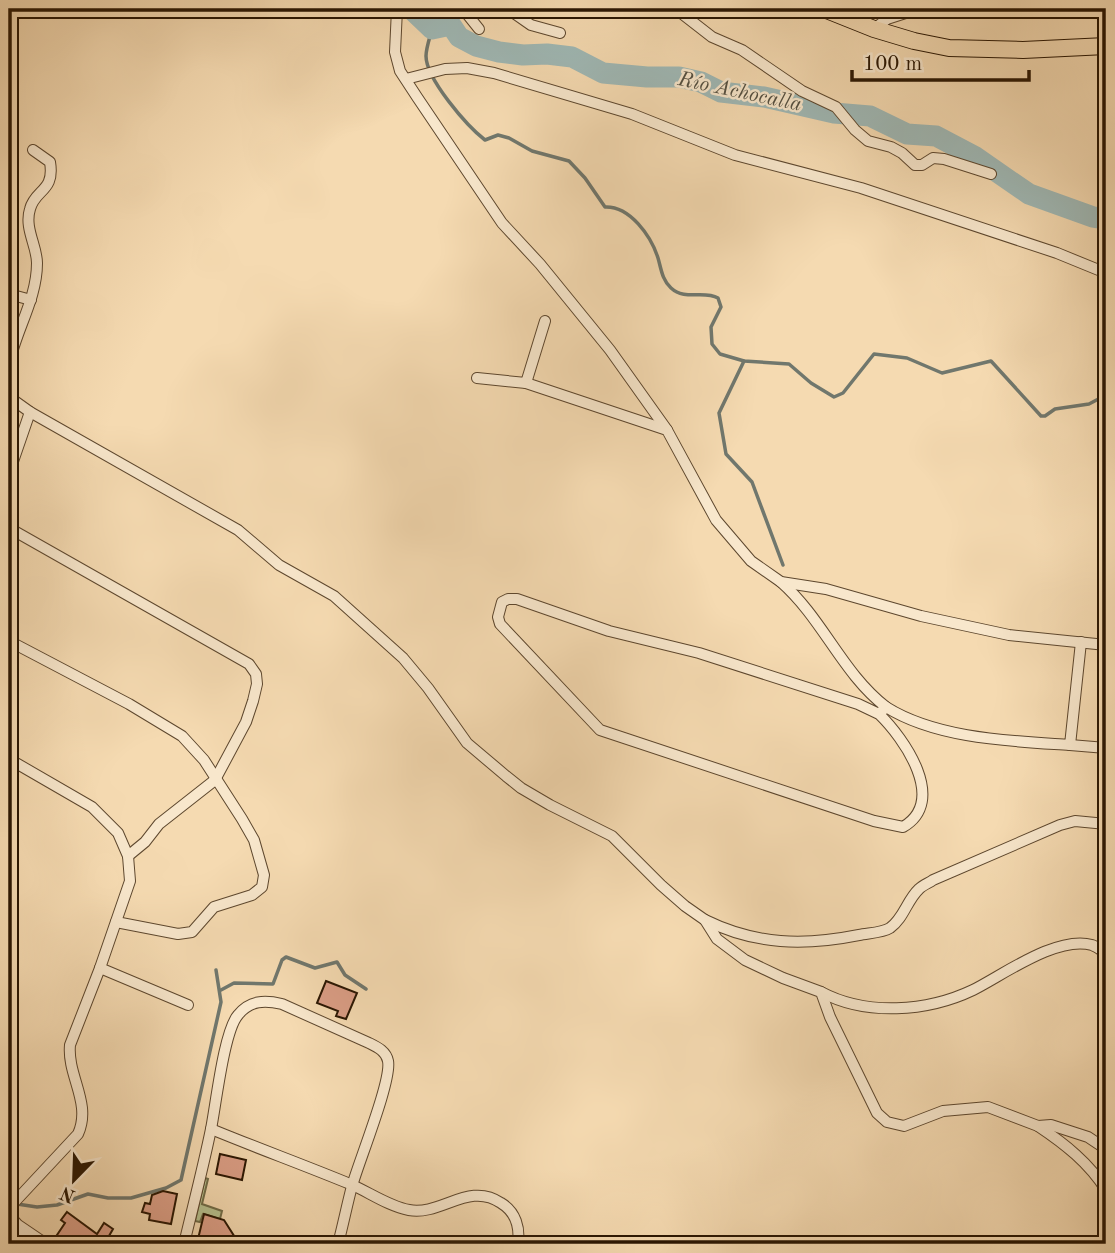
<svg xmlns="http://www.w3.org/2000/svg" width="1115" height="1253" viewBox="0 0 1115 1253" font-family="'Old Standard TT',serif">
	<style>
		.green { fill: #b6c18f; stroke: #706c48; stroke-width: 2 }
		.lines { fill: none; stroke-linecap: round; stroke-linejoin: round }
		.stream { stroke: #70776d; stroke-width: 3.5 }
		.river { stroke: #9fb8b5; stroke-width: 21 }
		.building { fill: #db9e86; stroke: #2a1602; stroke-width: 2 }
		.minor-casing { stroke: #5d472e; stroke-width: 12 }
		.primary-casing { stroke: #2a1602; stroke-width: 18 }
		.minor { stroke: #f8e7cc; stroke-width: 10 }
		.primary { stroke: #f5dab1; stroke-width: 16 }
		.labels { text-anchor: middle; stroke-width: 5; stroke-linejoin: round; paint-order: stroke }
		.water-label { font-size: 21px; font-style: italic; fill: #534f41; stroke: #f8e7cc }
	</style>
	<rect width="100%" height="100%" fill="#f5dab1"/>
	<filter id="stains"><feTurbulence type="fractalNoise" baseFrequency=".00286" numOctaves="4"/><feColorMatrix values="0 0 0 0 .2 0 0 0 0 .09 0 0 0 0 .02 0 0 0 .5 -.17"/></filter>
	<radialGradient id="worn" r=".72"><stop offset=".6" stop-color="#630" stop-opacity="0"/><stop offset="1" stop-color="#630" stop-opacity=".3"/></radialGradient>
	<polygon class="green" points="205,1178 208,1179 202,1204 222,1211 220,1219 203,1214 200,1222 195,1221"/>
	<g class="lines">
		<g class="stream">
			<path d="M432 29C430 37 426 48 426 56 426 79 467 126 485 140L498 135 509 138 532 151 569 161 585 178 605 207C630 206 651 236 658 258 661 268 662 280 671 288 685 301 704 290 718 298L721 307 711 327 712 344 720 354 744 361 789 364 811 383 834 397 843 393 874 354 907 358 942 373 991 361 1041 416H1045L1055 409 1089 404 1106 395"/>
			<polyline points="744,361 719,413 726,454 752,482 783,565"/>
			<polyline points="221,990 234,983 273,984 282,960 286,957 315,968 337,962 345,975 366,989"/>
			<polyline points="17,1204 37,1207 57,1205 88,1194 108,1198 131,1198 166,1188 181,1180 221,1002 216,970"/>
		</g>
		<polyline class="river" points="411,9 432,29 451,25 459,37 476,46 499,52 523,55 547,54 572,57 603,73 647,77 679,77 701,82 721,92 764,97 834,113 870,116 907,134 936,136 974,156 1029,194 1093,217 1106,219"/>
	</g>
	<g class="building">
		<polygon points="326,981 357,993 346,1019 336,1016 338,1011 317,1003"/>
		<polygon points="220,1154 246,1160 242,1180 216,1174"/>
		<polygon points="163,1191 177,1194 171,1224 149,1220 150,1214 142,1212 145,1203 150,1204 152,1195"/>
		<polygon points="67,1212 97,1234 104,1223 113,1229 109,1236 122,1244 64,1244 55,1238 65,1223 61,1220"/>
		<polygon points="204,1214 224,1220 236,1239 227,1244 223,1239 212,1243 198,1239"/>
	</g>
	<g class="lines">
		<defs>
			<g id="minor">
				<polyline points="397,9 395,52 400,71 417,97 502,223 540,264 610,350 667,430"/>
				<polyline points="463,9 479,29"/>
				<polyline points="508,9 531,25 560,33"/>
				<polyline points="676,9 712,37 742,50 802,91 836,107 855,130 868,141 891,147 902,153 915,165 922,165 933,158 944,159 991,174"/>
				<polyline points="874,29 887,19 918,9"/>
				<polyline points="406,79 445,69 467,68 494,73 632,114 735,155 861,188 1057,253 1106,273"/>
				<polyline points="9,294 31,300"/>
				<path d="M9 364C16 330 37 299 37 263 37 246 24 228 30 209 35 189 55 192 50 162L33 150"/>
				<polyline points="477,378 526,383 545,321"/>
				<polyline points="526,383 667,430 716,520 751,561 781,582 826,589 921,616 1009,635 1106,645"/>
				<polyline points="9,397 30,412 238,530 279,565 334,596 403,658 428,688 467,743 506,776 521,788 550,805 612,836 661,885 685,906 705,920 717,939 745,960 783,978 821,992 830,1017 877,1113 887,1122 904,1126 943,1111 988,1107 1038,1126 1051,1125 1088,1137 1106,1149"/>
				<polyline points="9,473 30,412"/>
				<polyline points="9,528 249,664 256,674 257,684 253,701 246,722 215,780 159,824 145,842 128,856"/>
				<path d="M781 582C823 619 842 673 886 707L879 714 858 704 699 653 609 631 517 599H508L502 602 498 617 500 624 600 730 874 821 903 827C948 801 904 738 879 714"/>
				<polyline points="9,641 129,704 182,736 204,760 242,819 254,840 264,875 262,887 252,895 214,907 192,932 178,934 116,922"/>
				<path d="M886 707C937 739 1011 741 1070 745L1081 642"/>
				<polyline points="1070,745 1106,748"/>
				<path d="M9 759 92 807 118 833 128 856 130 881 100 968 70 1045C67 1076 92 1103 78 1134L9 1208"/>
				<path d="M705 920C756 945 804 946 859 935 868 933 882 933 890 928 904 918 907 900 919 889 923 885 929 883 933 880L1060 825 1075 821 1106 824"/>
				<polyline points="100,968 188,1005"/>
				<path d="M821 992C866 1016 927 1012 973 990 1003 975 1057 935 1092 945 1097 947 1102 951 1106 953"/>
				<path d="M1038 1126C1065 1144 1089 1163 1106 1190"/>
				<path d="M211 1129C257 1148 304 1165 350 1184 369 1192 388 1206 409 1210 441 1216 469 1181 501 1203 516 1212 520 1228 518 1244"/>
				<polyline points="9,1215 18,1225 46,1244"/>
				<polyline points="18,1226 26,1244"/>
				<path d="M184 1244C193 1206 203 1168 211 1129 216 1104 224 1031 238 1015 250 1000 265 1000 282 1004L369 1043C377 1047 386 1051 388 1061 392 1080 359 1161 352 1186 347 1205 343 1225 338 1244"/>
			</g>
			<polyline id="primary" points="824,9 874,29 914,41 949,48 1023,50 1106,46"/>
		</defs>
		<use href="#minor" class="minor-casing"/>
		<use href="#primary" class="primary-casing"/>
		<use href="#minor" class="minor"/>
		<use href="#primary" class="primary"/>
	</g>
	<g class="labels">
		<g class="water-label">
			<text transform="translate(740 91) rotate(12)" y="7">Río Achocalla</text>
		</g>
	</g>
	<rect width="1115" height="1253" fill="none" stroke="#f5dab1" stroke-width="35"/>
	<rect x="10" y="10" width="1094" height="1232" fill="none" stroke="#2a1602" stroke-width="3.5"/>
	<rect x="18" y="18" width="1080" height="1218" fill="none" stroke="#2a1602" stroke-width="2"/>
	<g transform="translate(74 1180) rotate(203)" stroke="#f8e7cc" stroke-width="5" paint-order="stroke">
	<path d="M0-5L12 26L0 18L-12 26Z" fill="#2a1602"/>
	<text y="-10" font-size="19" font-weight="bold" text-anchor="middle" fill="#2a1602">N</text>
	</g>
	<path d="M852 70v10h177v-10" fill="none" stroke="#2a1602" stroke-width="3.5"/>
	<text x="863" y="70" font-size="21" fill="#2a1602" stroke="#f8e7cc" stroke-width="5" paint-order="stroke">100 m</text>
	<rect width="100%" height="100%" filter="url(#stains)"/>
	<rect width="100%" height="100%" fill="url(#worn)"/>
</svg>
